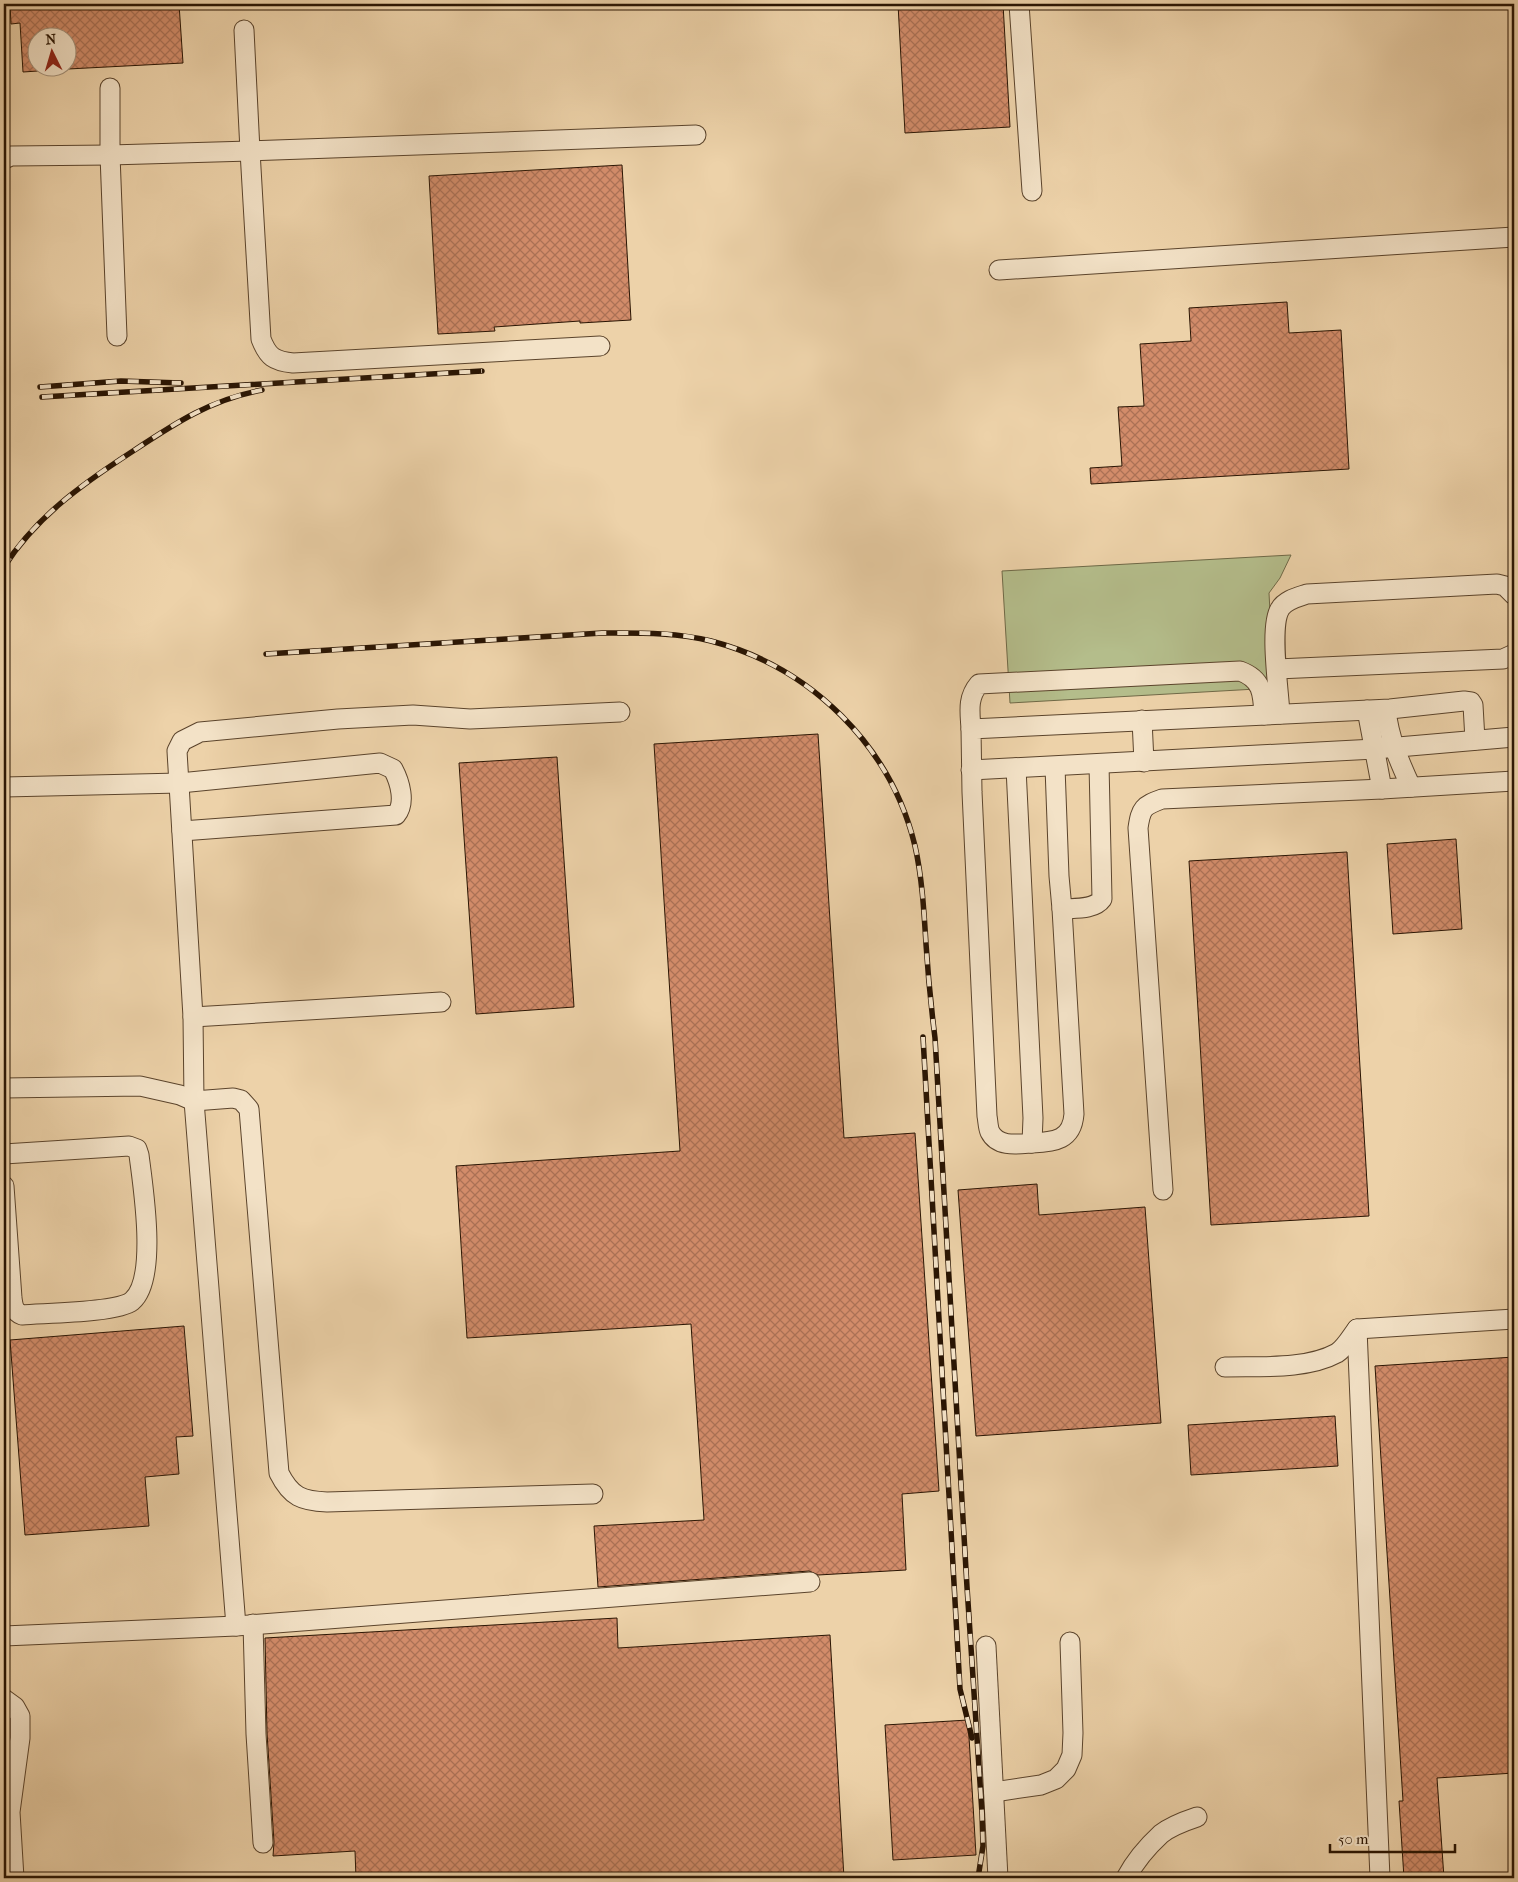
<svg xmlns="http://www.w3.org/2000/svg" width="1518" height="1882" viewBox="0 0 1518 1882" font-family="'IM FELL French Canon',serif">
	<style>
		.grass { fill: #b4bd8b; stroke: #6f6947 }
		.building { fill: url(#building-cross-hatch); stroke: #2a1503 }
		.lines { fill: none; stroke-linecap: round; stroke-linejoin: round }
		.minor-casing { stroke: #5b442c; stroke-width: 21 }
		.minor { stroke: #f3e2c7; stroke-width: 19 }
		.rail-casing { stroke: #2a1503; stroke-width: 5.5 }
		.rail { stroke: #f3e2c7; stroke-width: 4; stroke-dasharray: 11; stroke-linecap: butt }
	</style>
	<defs>
		<pattern id="building-cross-hatch" width="8" height="8" patternUnits="userSpaceOnUse" patternTransform="scale(1.25)"><rect width="8" height="8" fill="#d28c6a"/><path d="M0 0l8 8M0 8l8-8" fill="none" stroke="#ab7155"/></pattern>
	</defs>
	<rect width="100%" height="100%" fill="#edd2a9"/>
	<filter id="stains"><feTurbulence type="fractalNoise" baseFrequency=".004" numOctaves="4"/><feColorMatrix values="0 0 0 0 .2 0 0 0 0 .09 0 0 0 0 .02 0 0 0 .5 -.17"/></filter>
	<radialGradient id="worn" r=".72"><stop offset=".6" stop-color="#630" stop-opacity="0"/><stop offset="1" stop-color="#630" stop-opacity=".3"/></radialGradient>
	<polygon class="grass" points="1291,555 1280,578 1269,593 1274,688 1010,703 1002,571"/>
	<g class="building">
		<polygon points="10,4 179,4 183,63 68,69 68,38 38,38 38,71 23,72 20,23 11,24"/>
		<polygon points="898,4 1003,4 1010,127 905,133"/>
		<polygon points="622,165 631,320 580,323 580,321 494,327 495,331 438,334 429,176"/>
		<polygon points="1287,302 1289,333 1341,330 1349,469 1091,484 1090,468 1122,466 1118,407 1144,406 1140,344 1191,341 1189,308"/>
		<polygon points="818,734 844,1138 915,1133 939,1491 902,1494 906,1570 818,1575 809,1571 598,1587 594,1526 704,1520 691,1324 467,1338 456,1166 680,1151 654,744"/>
		<polygon points="557,757 574,1007 476,1014 459,763"/>
		<polygon points="1456,839 1462,929 1393,934 1387,844"/>
		<polygon points="1347,852 1369,1216 1211,1225 1189,861"/>
		<polygon points="1037,1184 1039,1215 1145,1207 1161,1423 976,1436 958,1190"/>
		<polygon points="184,1326 193,1436 176,1437 179,1474 145,1477 149,1526 25,1535 10,1340"/>
		<polygon points="1514,1357 1514,1773 1437,1778 1444,1878 1404,1878 1399,1801 1403,1801 1375,1366"/>
		<polygon points="1335,1416 1338,1466 1191,1475 1188,1425"/>
		<polygon points="617,1618 618,1648 830,1635 844,1878 356,1878 355,1851 273,1856 274,1842 267,1733 265,1638"/>
		<polygon points="968,1720 976,1855 893,1860 885,1725"/>
	</g>
	<g class="lines">
		<defs>
			<g id="minor">
				<polyline points="1019,4 1032,191"/>
				<path d="M244 30 250 151 261 339C268 357 274 361 293 363L600 346"/>
				<polyline points="110,88 110,155 117,336"/>
				<polyline points="4,159 11,156 110,155 250,151 696,135"/>
				<polyline points="999,270 1514,237"/>
				<polyline points="1277,669 1503,659 1514,654"/>
				<polyline points="1367,710 1382,789"/>
				<path d="M1386 710C1389 738 1399 761 1411 787"/>
				<path d="M1280 714C1279 691 1269 627 1280 609 1285 600 1298 597 1307 594L1497 584 1505 586 1514 595"/>
				<polyline points="1142,720 1144,762"/>
				<path d="M971 729C970 712 967 698 979 684L1240 671C1262 679 1263 693 1264 715"/>
				<path d="M1016 768 1033 1118 1032 1143C1019 1144 998 1148 990 1132 988 1128 988 1121 987 1116L972 792 971 729 1390 709 1464 701 1471 702 1473 705 1475 740"/>
				<polyline points="971,770 1375,749 1514,737"/>
				<path d="M4 787 180 783 380 763 393 769C400 782 406 803 396 815L182 831"/>
				<path d="M1062 909C1075 908 1094 910 1102 899L1099 764"/>
				<polyline points="193,1017 441,1002"/>
				<path d="M4 1088 140 1086 180 1095 194 1101 233 1098 241 1100 249 1109 279 1473C291 1497 302 1501 327 1502L593 1494"/>
				<path d="M1032 1143C1055 1142 1072 1140 1074 1114L1062 909 1059 876 1055 767"/>
				<path d="M4 1154 129 1146 137 1149 139 1155C143 1187 158 1279 132 1301 117 1313 44 1313 22 1315 14 1312 13 1306 12 1298L4 1186"/>
				<path d="M1163 1190 1138 828C1141 808 1143 806 1162 799L1382 789 1514 781"/>
				<polyline points="1357,1329 1380,1878"/>
				<path d="M1225 1367C1259 1366 1306 1370 1337 1353 1345 1348 1351 1337 1357 1329L1514 1319"/>
				<polyline points="253,1624 256,1734 263,1843"/>
				<polyline points="236,1626 194,1101 193,1017 177,751 182,741 200,732 338,719 413,715 470,719 620,712"/>
				<polyline points="4,1636 236,1626 810,1582"/>
				<polyline points="986,1646 998,1878"/>
				<polyline points="4,1699 15,1707 20,1716 20,1738 10,1812 14,1878"/>
				<polyline points="994,1792 1041,1785 1056,1779 1066,1769 1072,1755 1073,1733 1070,1642"/>
				<path d="M1126 1878C1134 1863 1148 1846 1161 1834 1171 1826 1185 1821 1197 1817"/>
			</g>
		</defs>
		<use href="#minor" class="minor-casing"/>
		<use href="#minor" class="minor"/>
		<defs>
			<g id="rail">
				<polyline points="40,387 121,381 181,383"/>
				<polyline points="42,397 482,371"/>
				<path d="M4 567C36 517 81 485 130 453 174 424 209 400 262 390"/>
				<path d="M266 654 602 633C638 633 676 632 711 641 811 667 891 746 915 846 922 877 924 911 926 944 928 975 931 1006 935 1038L967 1587 982 1813 983 1846 978 1878"/>
				<polyline points="923,1037 960,1689 972,1738"/>
			</g>
		</defs>
		<use href="#rail" class="rail-casing"/>
		<use href="#rail" class="rail"/>
	</g>
	<rect width="1518" height="1882" fill="none" stroke="#edd2a9" stroke-width="20"/>
	<rect x="5" y="5" width="1508" height="1872" fill="none" stroke="#2a1503" stroke-width="2.5"/>
	<rect x="10" y="10" width="1498" height="1862" fill="none" stroke="#2a1503"/>
	<g transform="translate(52 52) rotate(355)"><circle r="24" fill="#f3e2c7" stroke="#a39079"/>
	<path d="M0-4L9 19L0 12L-9 19Z" fill="#8f2418"/>
	<text y="-8" font-size="14" font-weight="bold" text-anchor="middle" fill="#2a1503">N</text>
	</g>
	<path d="M1330 1844v8h125v-8" fill="none" stroke="#2a1503" stroke-width="2.5"/>
	<text x="1338" y="1844" font-size="15" fill="#2a1503" stroke="#f3e2c7" stroke-width="4" paint-order="stroke">50 m</text>
	<rect width="100%" height="100%" filter="url(#stains)"/>
	<rect width="100%" height="100%" fill="url(#worn)"/>
</svg>
